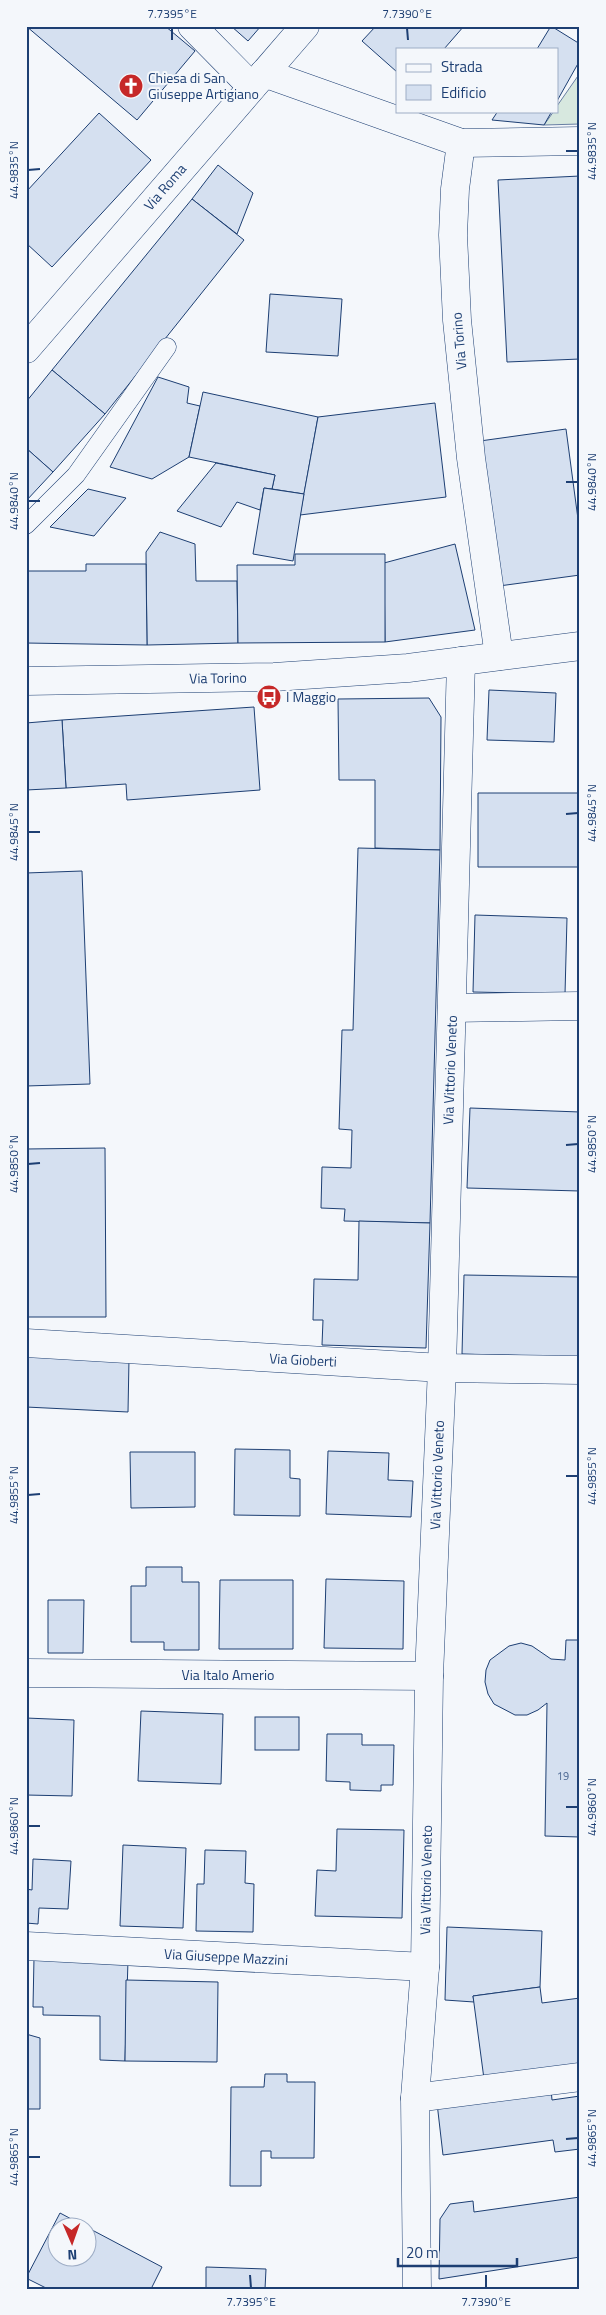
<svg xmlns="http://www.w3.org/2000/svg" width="606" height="2315" viewBox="0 0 606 2315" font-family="'Titillium Web',sans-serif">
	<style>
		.green { fill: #d7e8df; stroke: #687fa3 }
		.building { fill: #d5e0f0; stroke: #1d3f73; fill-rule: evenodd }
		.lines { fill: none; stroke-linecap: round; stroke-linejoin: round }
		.lane-casing { stroke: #1d3f73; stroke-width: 19 }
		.street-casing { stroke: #1d3f73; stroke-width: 29 }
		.primary-casing { stroke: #1d3f73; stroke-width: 29 }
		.lane { stroke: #f4f7fb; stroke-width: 18 }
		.street { stroke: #f4f7fb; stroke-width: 28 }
		.primary { stroke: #f4f7fb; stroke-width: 28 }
		.ticks { fill: none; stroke: #1d3f73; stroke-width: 2 }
		.labels { text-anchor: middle; stroke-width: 4; stroke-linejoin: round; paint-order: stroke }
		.number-label { font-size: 11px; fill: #4b6792 }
		.poi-label { font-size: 14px; fill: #1d3f73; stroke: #f4f7fb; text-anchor: start }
		.street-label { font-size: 14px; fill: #1d3f73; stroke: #f4f7fb }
		.neatline { fill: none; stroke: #1d3f73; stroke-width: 2 }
		.ticks-label { font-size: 12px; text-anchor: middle; fill: #1d3f73 }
	</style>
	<rect width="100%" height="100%" fill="#f4f7fb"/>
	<polygon class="green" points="580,73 580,124 544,125 554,111 557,111 557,106"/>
	<g class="building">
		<polygon points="26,26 165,26 195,51 137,120"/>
		<polygon points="231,26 261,26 248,41"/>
		<polygon points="376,26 464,26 444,49 397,49 397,72 362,41"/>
		<polygon points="551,26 580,44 580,60 557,101 557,49 537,49"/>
		<polygon points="498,111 552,111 544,125 492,120"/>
		<polygon points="99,113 151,160 52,267 26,243 26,192"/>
		<polygon points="218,165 253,193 237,234 192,199"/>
		<polygon points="580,176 580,359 507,362 498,180"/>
		<polygon points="192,199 244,240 105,414 52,370"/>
		<polygon points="270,294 342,299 338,356 266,352"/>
		<polygon points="52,370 105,414 53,472 26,448 26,402"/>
		<polygon points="158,377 189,387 187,403 200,406 189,457 152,479 110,467"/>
		<polygon points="203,392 318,417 304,494 272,489 275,475 189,457"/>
		<polygon points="435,403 446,497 300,515 318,417"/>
		<polygon points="566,429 580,534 580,575 499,586 480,441"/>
		<polygon points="26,448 53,472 26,501"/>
		<polygon points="216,463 275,475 272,489 264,488 260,510 237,502 221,527 177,511"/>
		<polygon points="264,488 304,494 293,561 253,554"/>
		<polygon points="88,489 126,498 94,536 50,527"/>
		<polygon points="160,532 195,544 196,581 237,581 238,643 147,645 146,552"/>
		<polygon points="455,544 475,630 385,642 384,563"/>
		<polygon points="295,554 385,554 385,642 238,643 237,565 295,565"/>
		<polygon points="86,564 146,564 147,645 26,643 26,571 86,571"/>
		<polygon points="579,679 580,867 478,867 478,793 580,793"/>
		<polygon points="489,690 556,693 554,742 487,740"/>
		<polygon points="429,698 441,717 440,850 375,848 375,780 339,780 338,699"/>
		<polygon points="254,707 260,790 127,800 126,784 66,788 62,720"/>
		<polygon points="62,720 66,788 26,790 26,723"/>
		<polygon points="358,848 440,850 430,1223 344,1221 345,1209 321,1208 322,1167 351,1168 352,1130 339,1129 342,1030 353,1030"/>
		<polygon points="82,871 90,1084 26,1086 26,873"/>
		<polygon points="475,915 567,918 565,994 473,992"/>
		<polygon points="470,1108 580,1112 580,1191 467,1188"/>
		<polygon points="105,1148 106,1317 26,1317 26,1149"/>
		<polygon points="359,1221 430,1223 426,1348 322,1345 323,1320 313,1320 314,1279 358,1280"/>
		<polygon points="464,1275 580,1277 580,1357 462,1354"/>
		<polygon points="26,1354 129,1359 128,1412 26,1407"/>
		<polygon points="235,1449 290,1450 290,1478 300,1479 300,1516 234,1515"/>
		<polygon points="328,1451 389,1453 388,1480 413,1481 411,1517 326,1514"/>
		<polygon points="130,1452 195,1452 195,1507 131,1508"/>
		<polygon points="146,1567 182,1567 182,1582 199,1582 199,1650 164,1650 164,1642 131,1642 131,1586 146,1586"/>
		<polygon points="326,1579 404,1581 403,1649 324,1648"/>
		<polygon points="220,1580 293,1580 293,1649 219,1649"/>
		<polygon points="48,1600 84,1600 83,1653 48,1653"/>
		<polygon points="566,1640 580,1640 580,1837 545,1836 547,1703 538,1710 527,1715 515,1715 494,1704 488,1694 485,1682 486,1670 490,1660 509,1646 521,1643 532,1646 551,1659 565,1660"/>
		<polygon points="141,1711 223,1714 221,1784 138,1781"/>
		<rect x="255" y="1717" width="44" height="33"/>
		<polygon points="26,1718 74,1720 72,1796 26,1795"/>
		<polygon points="327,1734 362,1734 362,1745 394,1745 393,1785 381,1785 381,1791 350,1790 350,1782 326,1781"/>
		<polygon points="337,1829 404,1830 402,1918 315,1916 317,1870 336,1871"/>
		<polygon points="123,1845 186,1848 183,1928 120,1926"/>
		<polygon points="205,1850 246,1851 245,1883 254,1884 253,1932 196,1931 197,1884 204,1884"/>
		<polygon points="33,1859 71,1861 68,1909 39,1908 38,1924 26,1923 26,1889 32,1890"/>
		<polygon points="447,1927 542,1931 540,1987 473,1996 474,2002 445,2000"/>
		<polygon points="34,1958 128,1960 125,2061 100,2060 100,2016 43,2015 43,2007 33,2007"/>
		<polygon points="126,1980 218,1982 217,2062 125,2061"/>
		<polygon points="540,1987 542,2003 580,1998 580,2065 484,2079 473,1996"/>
		<polygon points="26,2034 40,2038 40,2109 26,2109"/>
		<polygon points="265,2074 287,2074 287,2082 315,2082 314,2158 271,2158 271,2151 261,2151 261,2186 230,2186 231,2087 264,2087"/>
		<polygon points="551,2089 552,2100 580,2096 580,2149 555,2152 553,2140 443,2155 437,2103"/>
		<polygon points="580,2197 580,2257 439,2279 440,2219 450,2204 473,2201 474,2212"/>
		<path d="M60 2213 162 2267 151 2289H48L26 2278ZM58 2228H88V2258H58Z"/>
		<polygon points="206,2267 266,2269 265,2289 206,2289"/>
	</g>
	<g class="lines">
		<defs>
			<polyline id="lane" points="26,525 76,475 167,347"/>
			<g id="street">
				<polyline points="192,26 252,87"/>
				<polyline points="264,73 461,143 580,141"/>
				<polyline points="461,143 455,189 453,235 457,320 471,458 499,656"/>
				<polyline points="26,349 305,26"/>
				<polyline points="452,1008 580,1006"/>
				<polyline points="26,1343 442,1368 580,1370"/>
				<polyline points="26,1673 429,1676"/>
				<polyline points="26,1946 425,1967"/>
				<polyline points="415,2098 580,2077"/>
				<polyline points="417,2289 415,2098 425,1967 429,1676 442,1368 461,661"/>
			</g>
			<polyline id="primary" points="26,681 274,677 408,668 580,646"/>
		</defs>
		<use href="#lane" class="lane-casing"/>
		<use href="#street" class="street-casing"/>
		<use href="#primary" class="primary-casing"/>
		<use href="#lane" class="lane"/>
		<use href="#street" class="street"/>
		<use href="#primary" class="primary"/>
	</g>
	<path class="ticks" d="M172 28V40M407 28 408 40M566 151H578M28 170 40 169M566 482H578M28 501H40M566 814 578 813M28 832H40M566 1145 578 1144M28 1164 40 1163M566 1476H578M28 1495 40 1494M566 1807H578M28 1826H40M566 2139 578 2138M28 2157H40M250 2275 251 2288M486 2275V2288"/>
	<defs>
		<symbol id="church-disc" viewBox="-11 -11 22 22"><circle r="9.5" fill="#c62828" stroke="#f4f7fb"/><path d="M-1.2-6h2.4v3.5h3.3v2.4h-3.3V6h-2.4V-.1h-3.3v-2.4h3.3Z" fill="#fff"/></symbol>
		<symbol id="bus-disc" viewBox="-11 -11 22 22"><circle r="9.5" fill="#c62828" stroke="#f4f7fb"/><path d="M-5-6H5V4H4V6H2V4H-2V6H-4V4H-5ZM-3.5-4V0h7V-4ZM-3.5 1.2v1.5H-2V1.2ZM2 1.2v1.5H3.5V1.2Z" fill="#fff"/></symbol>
	</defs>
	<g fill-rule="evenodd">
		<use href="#church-disc" x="117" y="72" width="28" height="28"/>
		<use href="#bus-disc" x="255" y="683" width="28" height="28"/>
	</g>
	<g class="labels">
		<g class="number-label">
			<text x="563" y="1780">19</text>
		</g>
		<g class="poi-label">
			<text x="148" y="83">Chiesa di San<tspan x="148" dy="16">Giuseppe Artigiano</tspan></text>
			<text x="286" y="702">I Maggio</text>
		</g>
		<g class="street-label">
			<text transform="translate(165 187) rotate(-49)" y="5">Via Roma</text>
			<text transform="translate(459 341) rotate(-95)" y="5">Via Torino</text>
			<text transform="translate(218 678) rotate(-1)" y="5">Via Torino</text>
			<text transform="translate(450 1070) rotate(-88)" y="5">Via Vittorio Veneto</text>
			<text transform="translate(303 1360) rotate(3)" y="5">Via Gioberti</text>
			<text transform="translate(437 1475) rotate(-88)" y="5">Via Vittorio Veneto</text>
			<text x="228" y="1680">Via Italo Amerio</text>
			<text transform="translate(426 1880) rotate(-89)" y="5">Via Vittorio Veneto</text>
			<text transform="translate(226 1957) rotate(3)" y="5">Via Giuseppe Mazzini</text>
		</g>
	</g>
	<rect width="606" height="2315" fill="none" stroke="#f4f7fb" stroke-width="55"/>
	<rect x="396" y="48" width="162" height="65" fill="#f4f7fb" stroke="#9eadc5"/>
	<rect x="406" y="64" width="25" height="8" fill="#f4f7fb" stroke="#9eadc5"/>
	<text x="441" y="72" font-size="15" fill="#1d3f73">Strada</text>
	<rect x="406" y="85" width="25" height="15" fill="#d5e0f0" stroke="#9eadc5"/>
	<text x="441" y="98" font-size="15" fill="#1d3f73">Edificio</text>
	<g transform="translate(72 2242) rotate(178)"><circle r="24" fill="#f4f7fb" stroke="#9eadc5"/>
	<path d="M0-4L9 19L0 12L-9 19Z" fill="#c62828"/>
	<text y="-8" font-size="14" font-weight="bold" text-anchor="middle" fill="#1d3f73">N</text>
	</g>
	<path d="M398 2258v8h119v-8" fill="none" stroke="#1d3f73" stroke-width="2.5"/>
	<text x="406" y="2258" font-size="15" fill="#1d3f73" stroke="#f4f7fb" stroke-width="4" paint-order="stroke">20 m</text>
	<rect x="28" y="28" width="550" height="2260" class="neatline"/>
	<g class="ticks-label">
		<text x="172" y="18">7.7395°E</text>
		<text x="407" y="18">7.7390°E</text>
		<text transform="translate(592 151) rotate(-90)" y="4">44.9835°N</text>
		<text transform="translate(14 170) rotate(-90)" y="4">44.9835°N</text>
		<text transform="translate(592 482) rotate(-90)" y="4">44.9840°N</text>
		<text transform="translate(14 501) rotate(-90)" y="4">44.9840°N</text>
		<text transform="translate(592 813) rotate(-90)" y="4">44.9845°N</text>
		<text transform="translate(14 832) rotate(-90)" y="4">44.9845°N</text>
		<text transform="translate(592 1144) rotate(-90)" y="4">44.9850°N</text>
		<text transform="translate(14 1164) rotate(-90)" y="4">44.9850°N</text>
		<text transform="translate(592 1476) rotate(-90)" y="4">44.9855°N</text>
		<text transform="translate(14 1495) rotate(-90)" y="4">44.9855°N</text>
		<text transform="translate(592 1807) rotate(-90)" y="4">44.9860°N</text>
		<text transform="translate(14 1826) rotate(-90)" y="4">44.9860°N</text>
		<text transform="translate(592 2138) rotate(-90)" y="4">44.9865°N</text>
		<text transform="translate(14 2157) rotate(-90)" y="4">44.9865°N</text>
		<text x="251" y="2306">7.7395°E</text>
		<text x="486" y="2306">7.7390°E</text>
	</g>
</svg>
